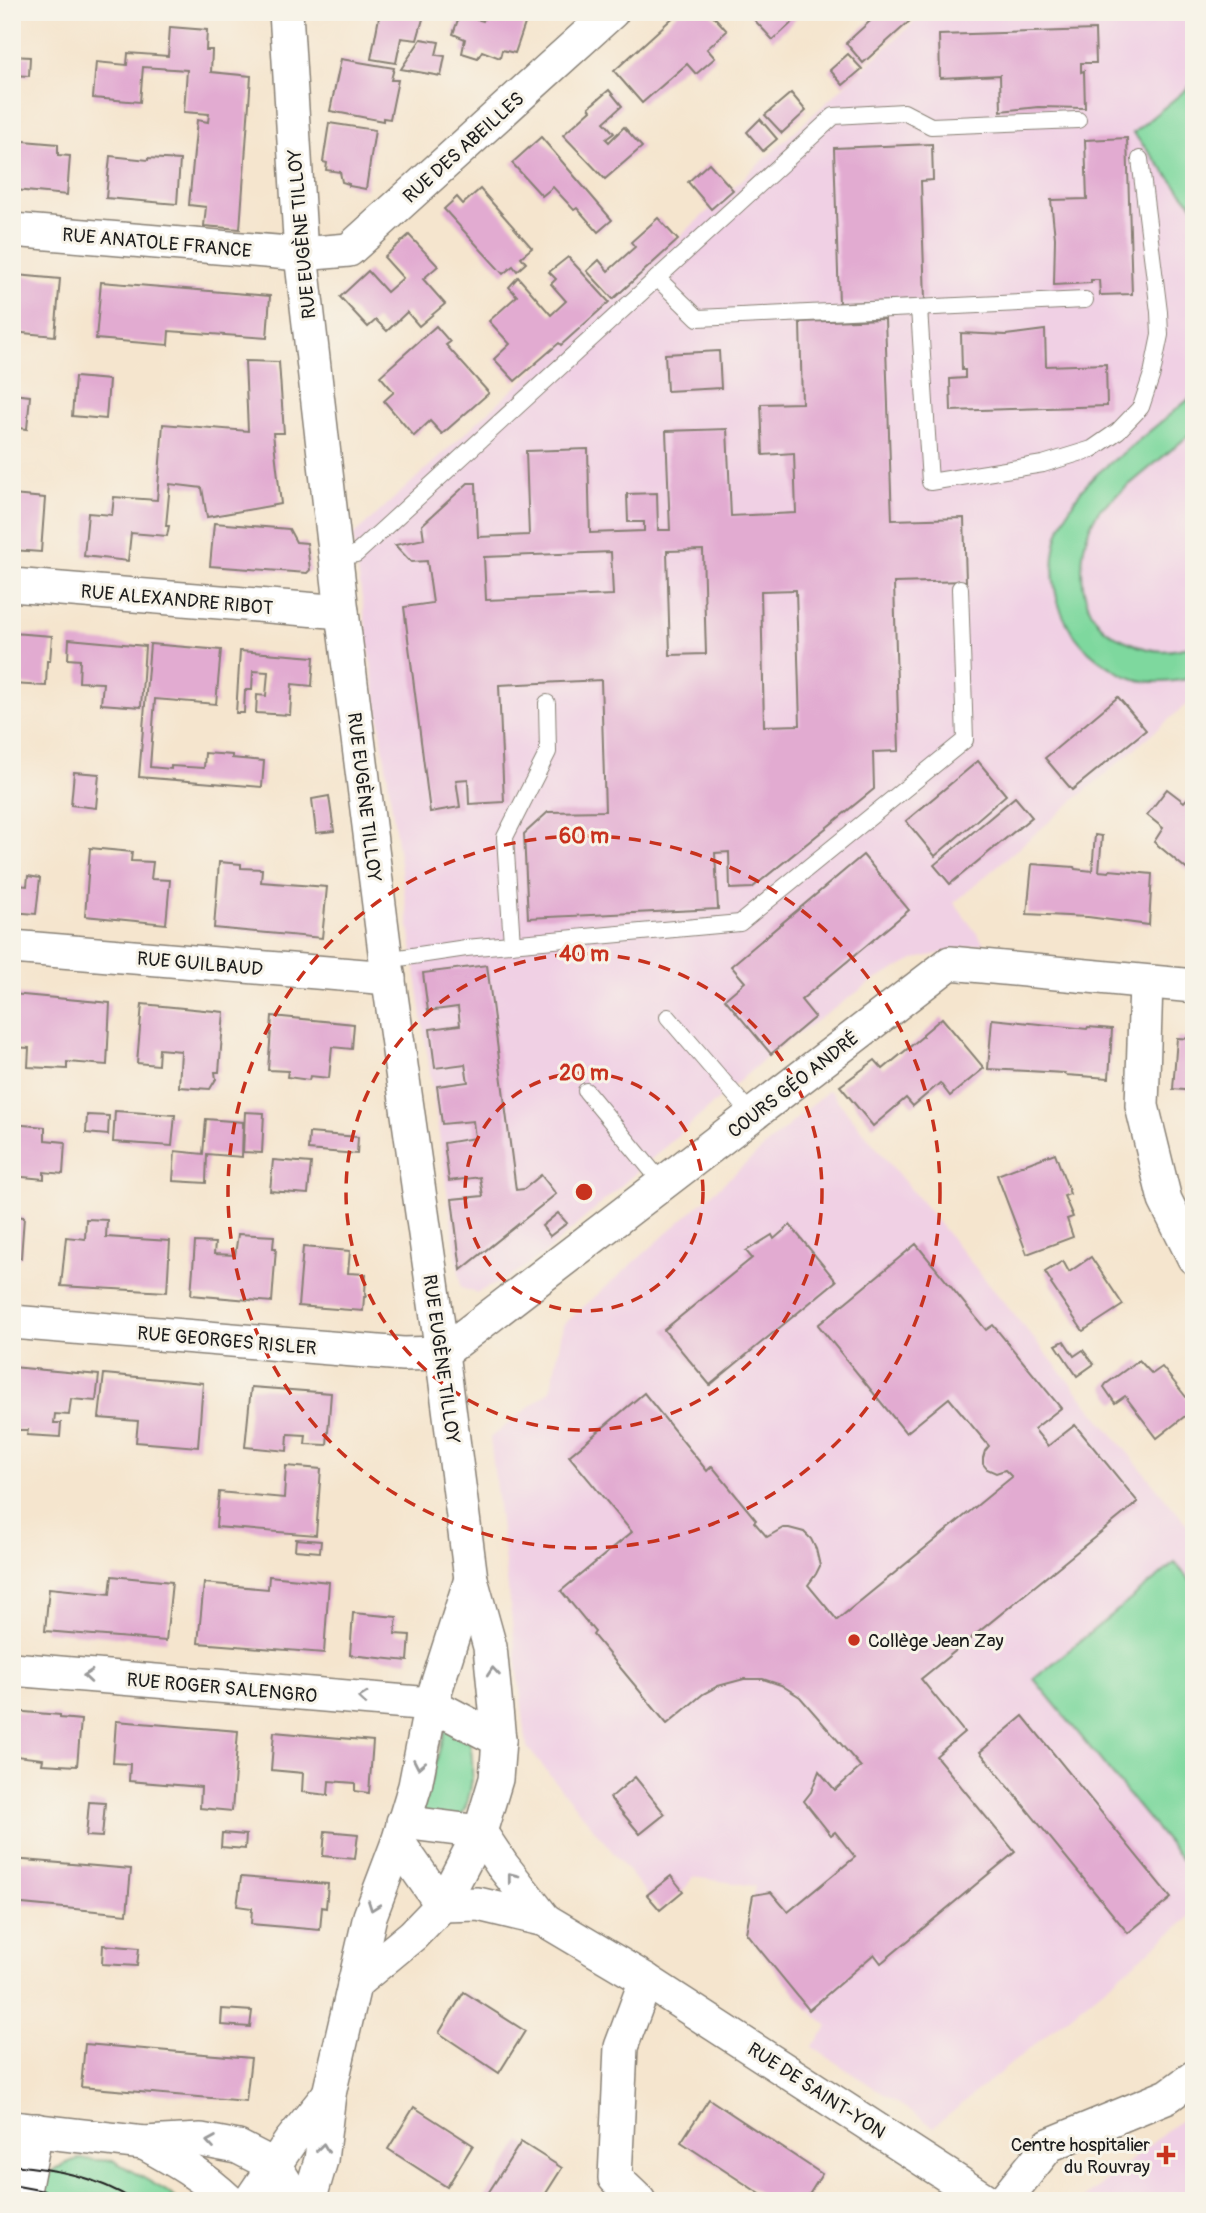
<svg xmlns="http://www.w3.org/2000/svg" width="1206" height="2213" viewBox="0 0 1206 2213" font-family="Pangolin,sans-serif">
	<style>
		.built { fill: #f0d0e4 }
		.green { fill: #7ed89e; stroke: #4d7a5d; stroke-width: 2 }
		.building { fill: #e2abd1; fill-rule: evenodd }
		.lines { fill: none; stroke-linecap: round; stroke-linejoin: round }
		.service-casing { stroke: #888075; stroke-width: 18 }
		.minor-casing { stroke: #888075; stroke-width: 36 }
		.service { stroke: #fff; stroke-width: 16 }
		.minor { stroke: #fff; stroke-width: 33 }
		.tram { stroke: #1c1c1c; stroke-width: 2 }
		.oneway { stroke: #999 }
		.ring { fill: none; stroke: #c8321e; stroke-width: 3.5; stroke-dasharray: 12 9 }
		.poi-dot { fill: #c8321e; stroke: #f7f3e8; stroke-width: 2.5 }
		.labels { text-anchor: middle; stroke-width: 6; stroke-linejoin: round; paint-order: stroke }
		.street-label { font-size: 19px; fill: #1c1c1c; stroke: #f7f3e8 }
		.poi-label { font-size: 19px; fill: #1c1c1c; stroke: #f7f3e8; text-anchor: start }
		.centre { fill: #c8321e; stroke: #f7f3e8; stroke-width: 3.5 }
		.ring-label { font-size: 21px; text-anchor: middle; font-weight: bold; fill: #c8321e; stroke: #f7f3e8; stroke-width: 6; stroke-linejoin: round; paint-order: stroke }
	</style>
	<rect width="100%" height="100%" fill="#f7f3e8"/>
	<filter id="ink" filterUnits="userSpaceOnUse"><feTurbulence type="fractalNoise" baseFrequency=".0143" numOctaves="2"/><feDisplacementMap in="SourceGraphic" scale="14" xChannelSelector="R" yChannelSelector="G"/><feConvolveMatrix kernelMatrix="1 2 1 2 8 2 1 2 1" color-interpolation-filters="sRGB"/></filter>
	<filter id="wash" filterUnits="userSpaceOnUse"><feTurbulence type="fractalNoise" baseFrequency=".00686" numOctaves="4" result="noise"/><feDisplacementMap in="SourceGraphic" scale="28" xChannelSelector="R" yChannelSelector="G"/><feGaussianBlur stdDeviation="1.57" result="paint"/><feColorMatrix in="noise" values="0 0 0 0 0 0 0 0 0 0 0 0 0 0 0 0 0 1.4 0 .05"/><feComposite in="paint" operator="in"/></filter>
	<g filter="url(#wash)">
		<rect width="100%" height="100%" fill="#f5e5ce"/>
		<g class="built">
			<polygon points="925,12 1194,12 1194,698 954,903 984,943 916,959 873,981 771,1053 543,1255 501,1282 476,1293 461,1288 353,536"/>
			<polygon points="829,1090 1194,1533 1194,1914 934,2127 812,2047 828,2026 809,2010 746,1933 755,1886 693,1877 683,1891 660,1910 527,1747 490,1438 551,1390 563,1325"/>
			<polygon points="1194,2109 1194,2201 1081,2201"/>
		</g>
		<g class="green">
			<polygon points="1194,83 1194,207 1133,133"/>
			<path d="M1194 395V431L1099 510C1079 540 1074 592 1099 623 1107 633 1119 638 1131 643 1152 653 1171 653 1194 645V678C1174 681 1155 685 1135 679 1121 675 1110 667 1098 659 1050 623 1040 557 1071 506 1085 481 1105 467 1127 450 1149 431 1172 413 1194 395Z"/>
			<polygon points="1175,1563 1194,1585 1194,1875 1034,1679"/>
			<path d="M445 1730 469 1740C475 1763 473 1798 460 1818L421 1816Z"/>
			<path d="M79 2159 114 2161 168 2192 178 2201H34L30 2193C45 2177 57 2164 79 2159Z"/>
		</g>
		<g id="blocks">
			<g class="building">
				<polygon points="380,12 425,12 417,40 401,38 396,63 371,59"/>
				<polygon points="486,12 529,12 515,53 502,50 500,58 482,51 478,58 462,53 465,39 453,34 460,14 483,21"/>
				<polygon points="679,12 710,12 727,31 707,49 715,58 696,74 687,64 642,103 614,71"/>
				<polygon points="747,12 790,12 796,19 773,40"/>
				<polygon points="880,12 904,12 911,20 863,63 846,43"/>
				<polygon points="170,27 207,30 206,50 212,50 211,72 251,76 240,229 204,226 206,207 189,205 197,120 208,122 209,114 184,112 187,70 143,67 140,102 93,98 96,62 127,65 128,53 168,56"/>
				<polygon points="1095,30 1096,63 1081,63 1081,72 1084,71 1085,108 1038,107 1001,111 1000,75 940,78 939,35"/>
				<polygon points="421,39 439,42 436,55 445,56 441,76 401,69"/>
				<polygon points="848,54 862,69 843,85 830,70"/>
				<polygon points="12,56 30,57 29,76 12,75"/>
				<polygon points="341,59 394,68 391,80 398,80 390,119 383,118 383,121 330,111"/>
				<polygon points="609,90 622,106 604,122 614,133 606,139 609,142 624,127 642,147 605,179 563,135 591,110 589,107"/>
				<polygon points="791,93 806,111 782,133 765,115"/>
				<polygon points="760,119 777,139 763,151 747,132"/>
				<polygon points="329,123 375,130 366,189 349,186 349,184 342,182 340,172 326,170 327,163 323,162"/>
				<polygon points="541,137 612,220 598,232 577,208 574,210 553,187 542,196 512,163"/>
				<polygon points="1127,138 1132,294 1100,295 1099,280 1091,280 1091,283 1054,285 1055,238 1051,200 1087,199 1085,140"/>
				<polygon points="12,140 58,144 58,155 70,156 67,195 15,190 19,153 12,153"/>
				<polygon points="932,144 933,180 921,181 925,300 839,303 834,148"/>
				<polygon points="110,156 148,160 148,158 180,160 177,204 106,198"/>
				<polygon points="709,163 733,190 711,209 688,182"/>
				<polygon points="480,189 532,248 521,257 526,263 517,271 513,266 503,274 444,209 457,197 463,204"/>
				<polygon points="658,218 678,240 613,299 587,271 599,260 608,271 635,247 631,242"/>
				<polygon points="409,235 438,266 423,279 445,304 419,326 407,312 387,331 376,320 368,327 340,297 368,271 387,292 403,278 384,257"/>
				<polygon points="568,257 609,302 561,345 559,343 515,381 494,359 510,344 489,321 517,296 509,287 518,277 551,315 566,301 551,284 556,279 549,272"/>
				<polygon points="16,275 60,279 55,336 12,332"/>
				<polygon points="101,282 270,296 267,338 169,331 168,345 96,339"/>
				<path d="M885 319 892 520 964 518 966 581 894 583 899 751 873 752 874 789 752 888 730 889 729 852 715 853 718 909 528 918 524 834 548 812 605 811 601 680 499 685 504 802 469 804 468 779 456 780 460 807 430 812 404 607 433 603 427 561 411 562 395 545 424 539 422 525 468 483H476L478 537 529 535 526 451 588 449 590 533 644 531V522H628L627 494 657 493 658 530H670L666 431 727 429 731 516 796 513 794 453 763 455 761 404 802 403 800 322ZM703 550 706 654 670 655 667 551ZM611 552 613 595 486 600 484 557ZM796 590 800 725 764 726 761 591Z"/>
				<polygon points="436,326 450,342 446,345 489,393 442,434 430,421 414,436 384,401 394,392 380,376"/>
				<polygon points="1045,330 1046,366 1106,364 1107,406 951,411 950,379 965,378 965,370 962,370 961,333 1006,335"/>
				<polygon points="719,351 721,388 667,391 665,354"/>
				<polygon points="245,361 279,362 284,433 273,433 281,504 207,517 202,488 170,484 166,526 169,526 167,536 131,533 128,561 84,556 88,513 112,515 114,497 157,500 163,424 248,431"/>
				<polygon points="75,377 109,380 106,419 72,416"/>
				<polygon points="12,394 30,396 27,429 12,427"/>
				<polygon points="12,495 45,498 41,552 12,550"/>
				<polygon points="214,523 289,529 296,542 307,543 310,570 307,573 210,566"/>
				<polygon points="12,633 52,636 50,661 47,661 46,686 12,684"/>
				<polygon points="69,639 145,646 141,707 101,704 103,683 79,682 80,660 68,659"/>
				<polygon points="150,644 221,650 216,704 155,699 150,767 171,769 171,766 204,768 205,753 232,755 232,758 264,761 262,787 139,777"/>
				<polygon points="240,651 314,657 312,686 292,684 290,715 256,713 257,695 266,696 268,672 253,671 252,690 245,690 244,713 236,713"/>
				<polygon points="1118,697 1146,730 1072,790 1045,758"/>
				<polygon points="978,761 1006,795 935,856 906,821"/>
				<polygon points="74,772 99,774 96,808 71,805"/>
				<polygon points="1167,789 1184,802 1194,791 1194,867 1190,872 1154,842 1163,828 1147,815"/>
				<polygon points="329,796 334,831 316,833 312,799"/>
				<polygon points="1015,797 1032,817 950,884 934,865"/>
				<polygon points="1095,835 1102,836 1099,871 1109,872 1110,870 1152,874 1149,925 1088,917 1027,914 1032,864 1074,867 1075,869 1092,871"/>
				<polygon points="90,848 132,852 131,861 153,862 151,879 170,880 166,924 85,916"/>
				<polygon points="12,854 18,854 16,869 20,869 18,885 27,886 28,876 40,878 36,914 12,912"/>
				<polygon points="863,855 909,910 801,1000 815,1017 771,1054 725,999 745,982 731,966"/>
				<polygon points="219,862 241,864 241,868 262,869 261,882 327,887 322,938 214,928"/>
				<polygon points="487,965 516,1190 524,1189 541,1175 556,1194 461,1270 452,1199 483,1196 480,1177 449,1181 444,1143 475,1138 473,1121 442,1124 437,1086 468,1082 465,1064 435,1068 430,1029 460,1025 458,1007 428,1011 423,973"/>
				<polygon points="12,994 110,1003 107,1065 67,1062 67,1069 28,1067 29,1048 12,1047"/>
				<polygon points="142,1004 224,1012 219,1072 215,1072 216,1079 210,1089 179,1087 181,1051 159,1049 158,1065 137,1063"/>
				<polygon points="272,1016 354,1024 352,1049 332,1047 329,1078 310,1076 309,1080 287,1077 288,1071 268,1070"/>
				<polygon points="942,1018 984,1068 950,1096 940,1083 913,1106 906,1098 873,1126 840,1086 875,1060 883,1069 923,1036 923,1034"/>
				<polygon points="992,1019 1087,1029 1088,1027 1112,1029 1109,1078 1066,1075 1065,1073 988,1069"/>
				<polygon points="1177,1038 1194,1039 1194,1091 1173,1089"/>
				<polygon points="115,1111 175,1115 172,1146 113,1142"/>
				<polygon points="245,1112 264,1113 262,1153 243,1152"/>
				<polygon points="87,1115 109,1116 108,1135 86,1133"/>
				<polygon points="206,1119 243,1122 242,1157 207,1154 206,1183 173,1181 175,1151 203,1154"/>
				<polygon points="12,1124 45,1127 45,1140 65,1142 63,1174 44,1172 44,1179 12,1176"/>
				<polygon points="309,1133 358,1137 357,1154 308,1150"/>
				<polygon points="1055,1153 1070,1194 1064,1196 1073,1217 1067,1219 1073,1237 1027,1254 997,1175"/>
				<polygon points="273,1160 311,1163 308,1194 270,1191"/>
				<polygon points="558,1213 567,1223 550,1236 542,1226"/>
				<polygon points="12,1216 24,1217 21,1258 12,1258"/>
				<polygon points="86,1219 107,1220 106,1237 170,1241 167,1292 61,1286 66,1237 85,1239"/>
				<polygon points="790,1225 836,1281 710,1385 664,1330 752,1258 746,1251 772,1235 774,1239"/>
				<polygon points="238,1234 274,1236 273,1248 276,1248 272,1302 191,1295 195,1242 215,1243 214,1254 235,1255"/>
				<polygon points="916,1244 986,1330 993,1325 1061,1408 1034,1429 1048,1446 1075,1425 1138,1502 921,1679 964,1732 936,1756 1015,1852 881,1963 874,1954 809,2010 746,1933 753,1895 771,1892 788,1912 855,1857 835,1832 831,1835 804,1801 811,1792 819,1771 835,1790 861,1767 800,1697 781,1685 763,1679 744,1679 718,1686 703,1694 667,1724 593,1635 595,1632 561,1591 632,1532 569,1456 644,1393 707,1471 712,1466 756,1520 754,1522 767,1537 783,1528 789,1528 804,1532 811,1539 816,1549 820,1566 816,1574 808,1585 837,1620 1012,1477 1005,1470 996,1473 987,1469 983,1464 983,1458 985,1451 989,1446 949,1398 906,1433 818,1325"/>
				<polygon points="303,1247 350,1251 348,1273 366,1274 365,1294 366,1297 364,1297 363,1311 298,1306"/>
				<polygon points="1091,1257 1123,1305 1083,1331 1051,1284 1052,1283 1045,1272 1063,1261 1069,1272"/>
				<polygon points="1064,1341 1074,1356 1083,1350 1094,1364 1077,1376 1056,1345"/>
				<polygon points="1139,1360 1152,1374 1162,1367 1194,1407 1194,1409 1157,1438 1125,1396 1115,1403 1104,1387 1106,1384"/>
				<polygon points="12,1367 99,1375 96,1401 71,1399 69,1415 55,1414 54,1423 61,1423 60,1437 27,1435 28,1430 12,1430"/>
				<polygon points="104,1374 203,1383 198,1447 136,1442 138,1421 99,1418"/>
				<polygon points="251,1387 331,1393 327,1445 305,1444 306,1435 288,1434 287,1451 245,1447"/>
				<polygon points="286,1466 321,1469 316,1535 216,1527 219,1492 284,1498"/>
				<polygon points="296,1539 321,1541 320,1552 295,1550"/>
				<polygon points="112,1576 172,1582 166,1641 45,1631 49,1588 110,1594"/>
				<polygon points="269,1576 329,1582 324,1653 198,1643 204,1583 268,1589"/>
				<polygon points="353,1613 397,1617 395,1634 410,1635 408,1661 350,1655"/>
				<polygon points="12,1711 60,1715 60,1718 81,1720 77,1766 42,1764 43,1759 16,1756 14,1769 12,1769"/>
				<polygon points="1023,1716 1171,1898 1128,1933 980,1752"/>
				<polygon points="116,1721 238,1731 232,1811 200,1808 201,1787 129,1781 130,1764 113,1763"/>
				<polygon points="274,1732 373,1741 369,1793 355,1791 355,1783 329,1781 328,1795 302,1792 303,1773 271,1770"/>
				<polygon points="635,1777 665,1814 640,1834 610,1798"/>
				<polygon points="89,1802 105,1803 102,1837 86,1836"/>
				<polygon points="325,1831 358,1834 355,1859 323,1856"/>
				<polygon points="222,1833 246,1835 245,1849 221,1847"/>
				<polygon points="12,1859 131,1869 127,1914 12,1903"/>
				<polygon points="671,1876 683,1891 660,1910 647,1895"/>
				<polygon points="241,1877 328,1884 326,1908 322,1907 320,1930 251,1924 252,1908 237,1906"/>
				<polygon points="103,1945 139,1948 137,1966 102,1964"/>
				<polygon points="464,1992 525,2031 499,2073 439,2033"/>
				<polygon points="222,2009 252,2011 250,2027 221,2025"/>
				<polygon points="85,2044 251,2058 246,2101 81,2087"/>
				<polygon points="709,2099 822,2174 805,2201 771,2201 681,2142"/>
				<polygon points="414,2107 473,2145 447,2187 388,2149"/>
				<polygon points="521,2142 562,2168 541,2201 489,2201 485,2198"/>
			</g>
		</g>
	</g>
	<g filter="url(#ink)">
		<use href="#blocks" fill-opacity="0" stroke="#888075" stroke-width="2"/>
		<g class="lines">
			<defs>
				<g id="service">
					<polyline points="657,278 698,318 1085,300"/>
					<polyline points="919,308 930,482 1043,464 1092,449 1118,431 1141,407 1152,374 1160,335 1159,312 1140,159"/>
					<polyline points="335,557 356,554 834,116 904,112 931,126 1078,120"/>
					<polyline points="512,944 505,837 548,752 547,703"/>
					<polyline points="386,960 466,948 740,923 965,740 960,588"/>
					<polyline points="668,1017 752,1115"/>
					<polyline points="586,1091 663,1184"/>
				</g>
				<g id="minor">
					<polyline points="286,12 301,254 342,612 386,960 442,1353 471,1579 490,1647 499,1740 496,1779 480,1832 442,1905 413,1935 354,1984"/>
					<polyline points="12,230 301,254 349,250 612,12"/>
					<polyline points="12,585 342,612"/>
					<polyline points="12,947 389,978"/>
					<polyline points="1146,983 1142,1106 1165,1200 1194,1258"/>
					<polyline points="12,1322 403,1354 442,1353 950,963 1194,986"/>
					<polyline points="12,1669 431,1704 499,1740"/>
					<polyline points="403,1822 480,1832"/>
					<polyline points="480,1832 502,1865 545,1920"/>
					<polyline points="398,1842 442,1905"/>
					<polyline points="442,1905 478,1904 545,1920 646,1980 987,2201"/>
					<polyline points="12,2128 144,2143 201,2140 238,2147 275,2166 297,2201"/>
					<path d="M144 2143C175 2160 203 2176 229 2201"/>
					<polyline points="22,2201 36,2130"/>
					<polyline points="250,2201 290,2142 329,2094"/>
					<polyline points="309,2201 321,2160 329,2094 370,1916 398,1842 415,1786 431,1704 471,1579"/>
					<polyline points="639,2201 615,2178 621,2047 646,1980"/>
					<polyline points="1004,2201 1049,2145 1168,2096 1194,2077"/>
				</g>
			</defs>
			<use href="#service" class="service-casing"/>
			<use href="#minor" class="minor-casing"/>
			<use href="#service" class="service"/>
			<use href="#minor" class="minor"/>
			<g class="tram">
				<path d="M12 2165C57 2169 97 2177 135 2201"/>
				<polyline points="12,2185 55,2193 81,2201"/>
			</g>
		</g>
		<defs><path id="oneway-chevron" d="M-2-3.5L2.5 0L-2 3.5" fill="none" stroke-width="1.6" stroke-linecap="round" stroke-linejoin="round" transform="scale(1.75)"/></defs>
		<g class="oneway">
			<use href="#oneway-chevron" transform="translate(493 1672) rotate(-95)"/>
			<use href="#oneway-chevron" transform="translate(88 1676) rotate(-175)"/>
			<use href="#oneway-chevron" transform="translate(363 1698) rotate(-175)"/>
			<use href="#oneway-chevron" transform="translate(419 1764) rotate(101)"/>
			<use href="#oneway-chevron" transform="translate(512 1877) rotate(-128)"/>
			<use href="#oneway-chevron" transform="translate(373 1906) rotate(110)"/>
			<use href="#oneway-chevron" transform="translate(211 2142) rotate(-171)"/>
			<use href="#oneway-chevron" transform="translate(323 2148) rotate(-83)"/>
		</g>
	</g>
	<g class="ring">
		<circle cx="584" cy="1192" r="119"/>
		<circle cx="584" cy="1192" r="238"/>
		<circle cx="584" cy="1192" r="356"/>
	</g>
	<g class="poi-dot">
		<circle cx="854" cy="1640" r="7"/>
		<path d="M1162.5 2144.5h7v7h7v7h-7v7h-7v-7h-7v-7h7z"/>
	</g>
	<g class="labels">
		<g class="street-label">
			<text transform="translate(463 147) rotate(-42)" y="7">RUE DES ABEILLES</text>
			<text transform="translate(301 234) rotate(-95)" y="7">RUE EUGÈNE TILLOY</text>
			<text transform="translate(157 242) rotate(5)" y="7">RUE ANATOLE FRANCE</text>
			<text transform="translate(177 599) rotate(5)" y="7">RUE ALEXANDRE RIBOT</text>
			<text transform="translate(365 797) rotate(83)" y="7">RUE EUGÈNE TILLOY</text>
			<text transform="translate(200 963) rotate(5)" y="7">RUE GUILBAUD</text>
			<text transform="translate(793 1084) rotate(-38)" y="7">COURS GÉO ANDRÉ</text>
			<text transform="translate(227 1340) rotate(5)" y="7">RUE GEORGES RISLER</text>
			<text transform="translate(442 1359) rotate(82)" y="7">RUE EUGÈNE TILLOY</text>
			<text transform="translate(222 1687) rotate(5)" y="7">RUE ROGER SALENGRO</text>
			<text transform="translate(817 2090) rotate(33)" y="7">RUE DE SAINT-YON</text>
		</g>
		<g class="poi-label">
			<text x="868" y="1647">Collège Jean Zay</text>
			<text x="1150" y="2151" text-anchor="end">Centre hospitalier<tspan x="1150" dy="22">du Rouvray</tspan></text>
		</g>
	</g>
	<circle cx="584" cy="1192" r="10" class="centre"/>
	<g class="ring-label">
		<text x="584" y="843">60 m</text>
		<text x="584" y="961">40 m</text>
		<text x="584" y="1080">20 m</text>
	</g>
	<rect width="1206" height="2213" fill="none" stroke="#f7f3e8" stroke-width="42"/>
</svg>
